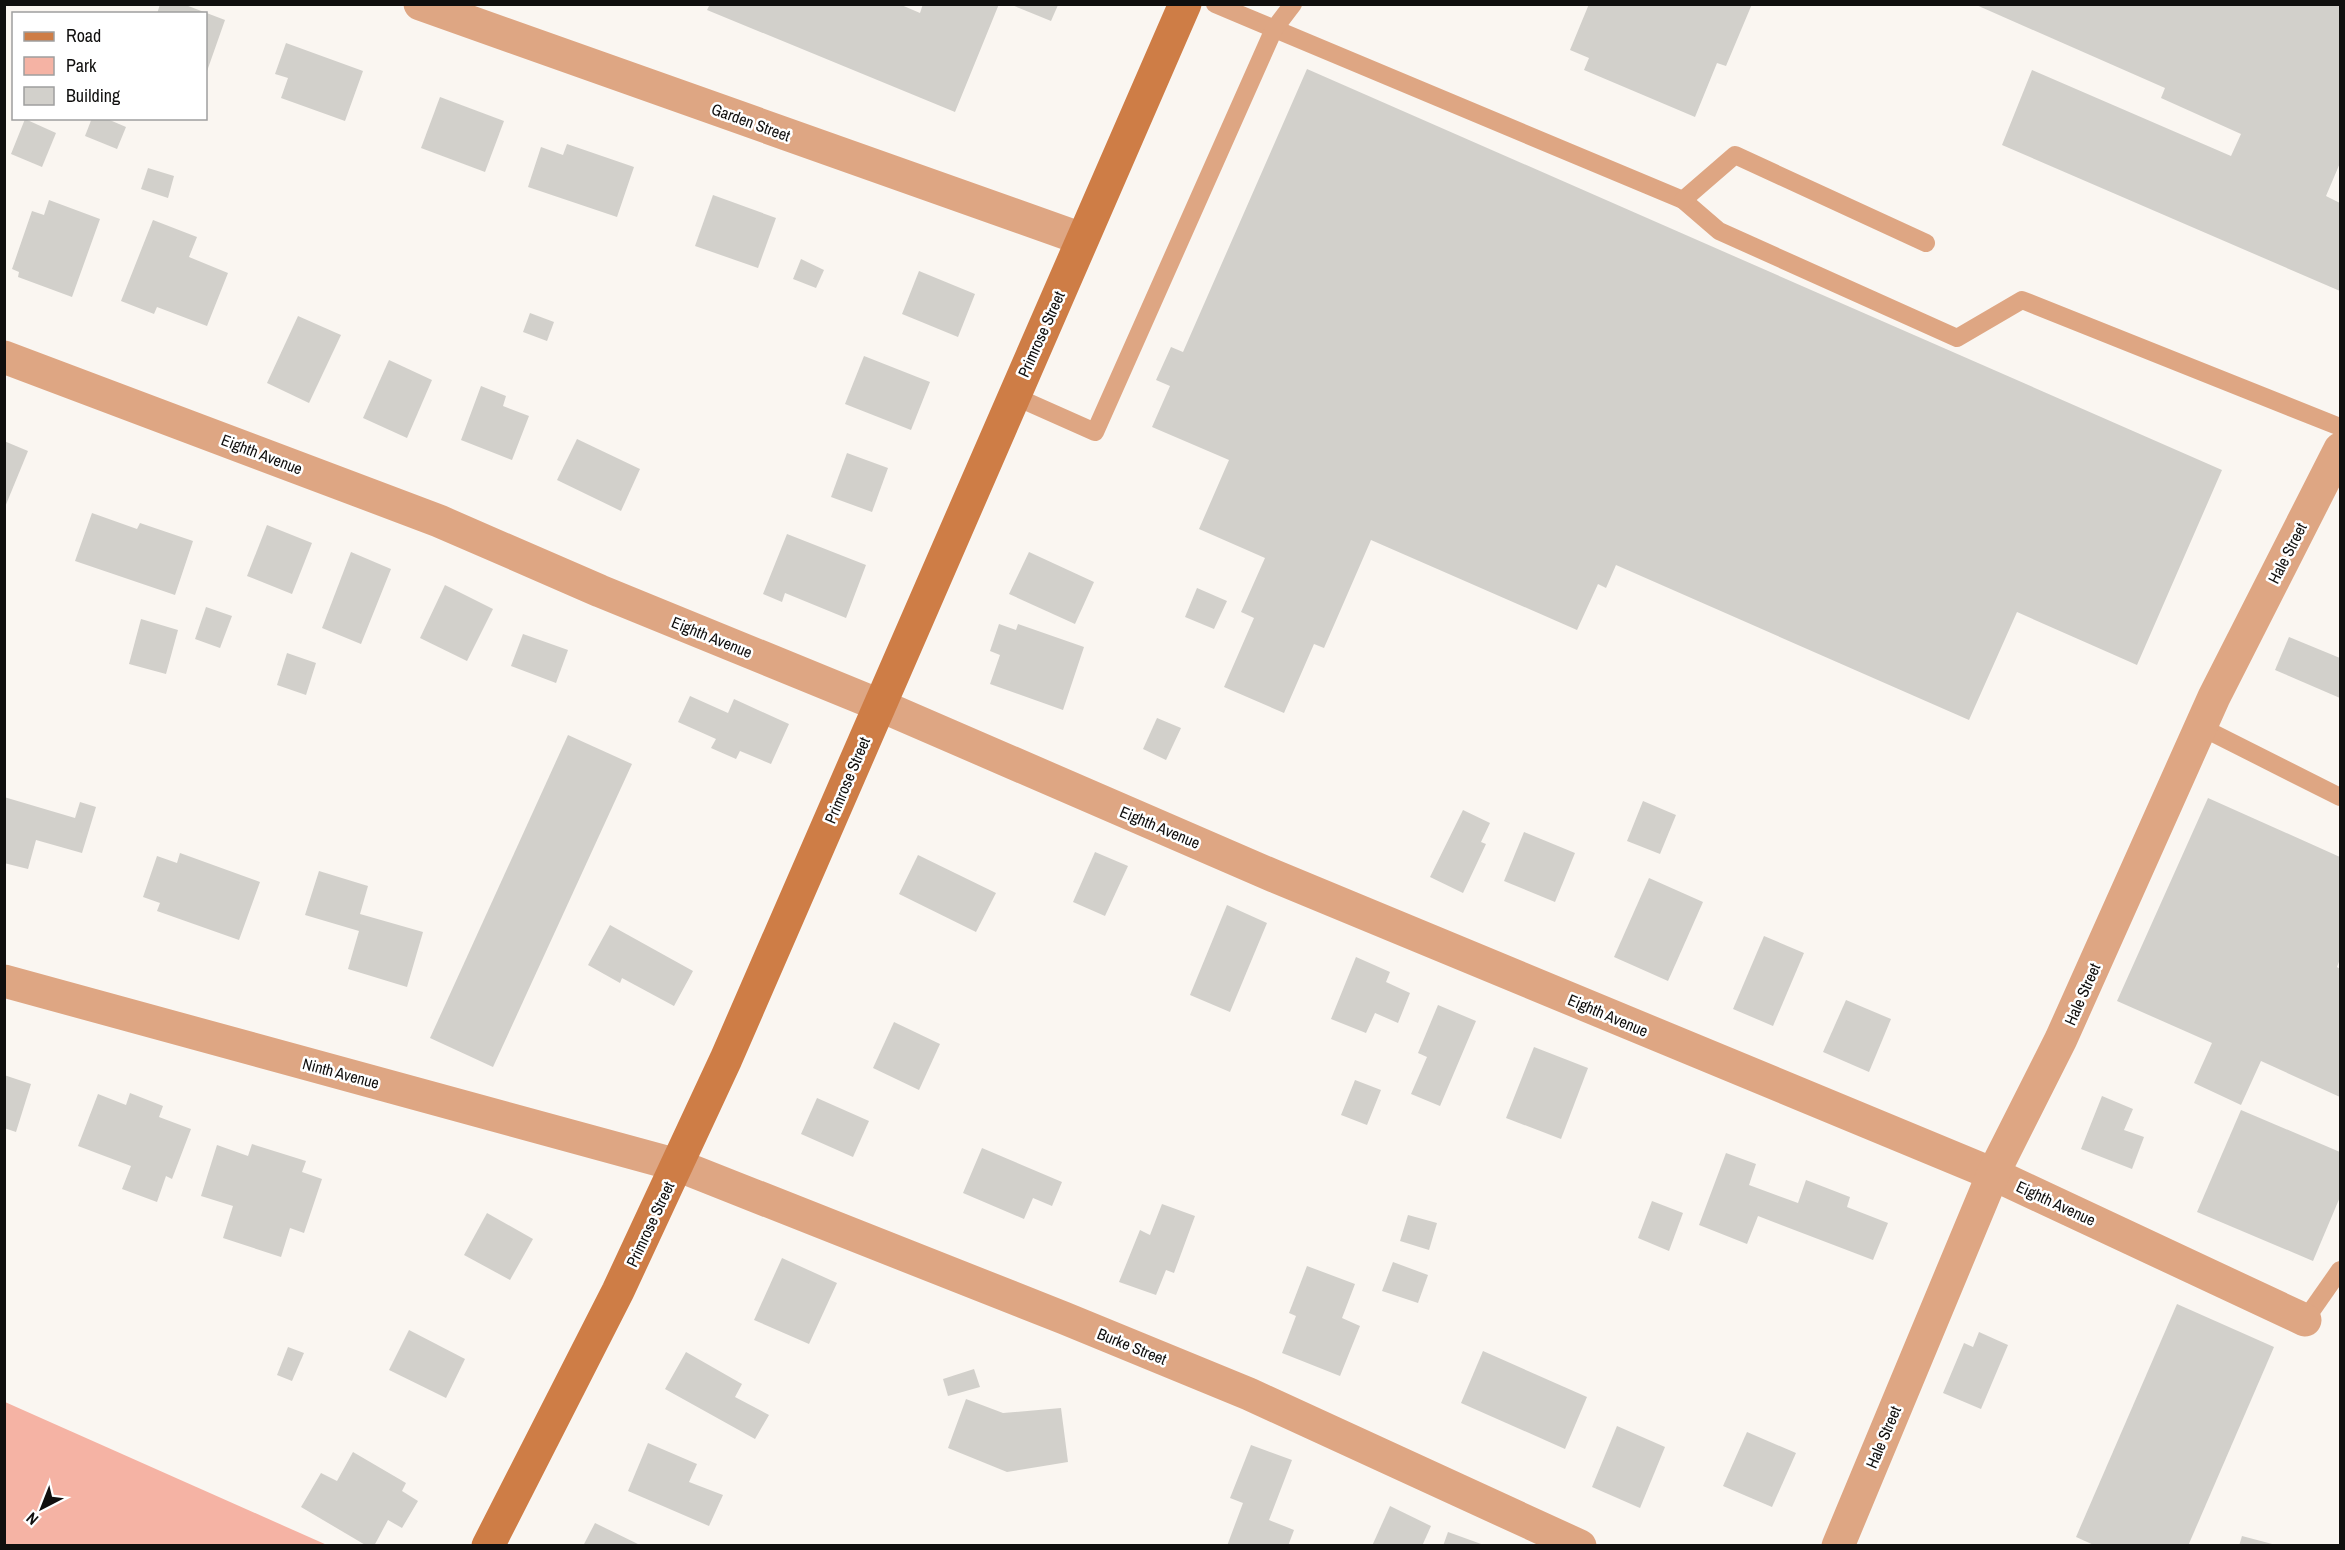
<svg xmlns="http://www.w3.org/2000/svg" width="2345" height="1550" viewBox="0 0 2345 1550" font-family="'Archivo Narrow',sans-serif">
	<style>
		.green { fill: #f5b3a4 }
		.building { fill: #d2d0cb }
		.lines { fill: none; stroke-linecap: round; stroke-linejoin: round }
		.service { stroke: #dea683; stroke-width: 18 }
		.minor { stroke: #dea683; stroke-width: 33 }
		.secondary { stroke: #ce7d46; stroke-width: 33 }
		.labels { text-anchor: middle; stroke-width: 5; stroke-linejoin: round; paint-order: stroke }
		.street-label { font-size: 16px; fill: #100f0e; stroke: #fff }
	</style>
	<rect width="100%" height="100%" fill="#faf6f1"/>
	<polygon class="green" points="5,1402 327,1545 5,1545"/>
	<g class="building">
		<polygon points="160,4 183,4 225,20 206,74 206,14 157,14"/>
		<polygon points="710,4 899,4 920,13 923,4 999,4 955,112 707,10"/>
		<polygon points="1589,4 1752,4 1726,66 1717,63 1695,117 1584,70 1589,58 1570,50"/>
		<polygon points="1974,4 2340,4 2340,163 2326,196 2340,203 2340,291 2002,145 2032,70 2231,156 2241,134 2161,98 2165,88"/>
		<polygon points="1012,5 1058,5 1051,21"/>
		<polygon points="286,43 363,71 345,121 281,98 288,78 275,74"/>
		<polygon points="1307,69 2222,470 2137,665 2017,612 1969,720 1616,565 1606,588 1598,584 1577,630 1371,540 1324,648 1314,644 1284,713 1224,687 1254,618 1241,612 1265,558 1199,529 1229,460 1152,427 1170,386 1156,380 1171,347 1183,352"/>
		<polygon points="440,97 504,121 485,172 421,148"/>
		<polygon points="92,118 105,118 126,127 117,149 85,136"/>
		<polygon points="25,119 56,133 42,167 11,154"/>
		<polygon points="567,144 634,167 617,217 528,187 541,147 563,155"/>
		<polygon points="148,168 174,176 168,198 141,189"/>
		<polygon points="713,195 776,218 758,268 695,246"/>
		<polygon points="49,200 100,219 72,297 18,277 19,272 12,269 32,211 44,215"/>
		<polygon points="153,220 197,237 189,257 228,273 207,326 157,307 154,314 121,301"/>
		<polygon points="801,259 824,270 816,288 793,279"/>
		<polygon points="919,271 975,294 958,337 902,314"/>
		<polygon points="530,313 554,322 547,341 523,332"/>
		<polygon points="298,316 341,335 309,403 267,383"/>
		<polygon points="864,356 930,382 911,430 845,404"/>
		<polygon points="389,360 432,380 407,438 363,418"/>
		<polygon points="481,386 506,396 503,406 529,416 512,460 461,440"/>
		<polygon points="577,439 640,469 621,511 557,480"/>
		<polygon points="4,441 28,451 5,507 4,507"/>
		<polygon points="847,453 888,468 872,512 831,497"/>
		<polygon points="92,513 137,529 140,523 193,541 175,595 75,561"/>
		<polygon points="267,525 312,543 292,594 247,576"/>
		<polygon points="787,534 866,565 846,618 785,593 782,602 763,594"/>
		<polygon points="351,552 391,569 361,644 322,628"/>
		<polygon points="1029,552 1094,582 1075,624 1009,594"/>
		<polygon points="445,585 493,609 467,661 420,638"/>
		<polygon points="1197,588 1227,601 1214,629 1185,617"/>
		<polygon points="206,607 232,616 220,648 195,639"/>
		<polygon points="141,619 178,630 166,674 129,664"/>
		<polygon points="999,624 1016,630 1018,624 1084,647 1063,710 990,684 1000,655 990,651"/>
		<polygon points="523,634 568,650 556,683 511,666"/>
		<polygon points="2289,637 2340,658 2340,698 2275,670"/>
		<polygon points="287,653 316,663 306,695 277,685"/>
		<polygon points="690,696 728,713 734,699 789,724 771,764 740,751 736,759 711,748 716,739 678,722"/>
		<polygon points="1157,718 1181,728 1166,760 1143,749"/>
		<polygon points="568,735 632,764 493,1067 430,1038"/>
		<polygon points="4,797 75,818 80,802 96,807 82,853 36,840 28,869 4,863"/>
		<polygon points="2208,798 2340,857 2340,959 2337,967 2340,969 2340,1097 2261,1061 2241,1105 2194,1083 2212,1043 2117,1001"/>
		<polygon points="1643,801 1676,815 1660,854 1627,841"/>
		<polygon points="1463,810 1490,823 1481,842 1486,844 1463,893 1430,877"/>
		<polygon points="1524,832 1575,853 1555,902 1504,881"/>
		<polygon points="1095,852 1128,866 1105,916 1073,902"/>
		<polygon points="180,853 260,882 239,940 157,911 160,903 143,897 157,856 177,863"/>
		<polygon points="918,855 996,893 976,932 899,894"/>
		<polygon points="319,871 368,886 360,914 423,932 407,987 348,969 359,931 305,915"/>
		<polygon points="1649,878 1703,902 1668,981 1614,957"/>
		<polygon points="1227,905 1267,923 1230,1012 1190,995"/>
		<polygon points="610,925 693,971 674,1006 622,978 620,983 588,965"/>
		<polygon points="1764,936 1804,953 1773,1026 1733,1009"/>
		<polygon points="1356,957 1390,972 1386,982 1410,993 1398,1023 1375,1013 1366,1033 1331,1019"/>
		<polygon points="1846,1000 1891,1019 1869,1072 1823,1052"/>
		<polygon points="1438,1005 1476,1021 1440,1106 1411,1094 1427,1057 1418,1053"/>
		<polygon points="894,1022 940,1044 919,1090 873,1068"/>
		<polygon points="1534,1047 1588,1068 1561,1139 1506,1118"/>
		<polygon points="4,1075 31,1084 16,1132 4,1128"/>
		<polygon points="1355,1080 1381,1090 1367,1125 1341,1115"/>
		<polygon points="130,1093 163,1106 159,1117 191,1129 172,1179 166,1176 157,1202 122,1189 131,1166 78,1146 98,1094 126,1105"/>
		<polygon points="2102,1096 2133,1109 2124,1130 2144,1137 2132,1169 2081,1149"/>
		<polygon points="817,1098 869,1121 853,1157 801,1134"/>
		<polygon points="2241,1110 2340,1152 2340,1197 2313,1261 2197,1212"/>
		<polygon points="252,1144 306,1161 302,1172 322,1179 304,1233 290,1228 281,1257 223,1238 233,1206 201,1196 217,1145 248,1156"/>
		<polygon points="982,1148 1062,1182 1052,1206 1033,1198 1024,1219 963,1193"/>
		<polygon points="1726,1153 1756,1164 1749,1185 1798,1203 1806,1180 1850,1197 1847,1207 1888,1223 1873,1260 1758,1216 1747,1244 1699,1225"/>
		<polygon points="1652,1201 1683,1213 1669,1251 1638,1238"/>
		<polygon points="1162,1204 1195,1216 1174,1273 1166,1270 1156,1295 1119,1282 1140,1230 1150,1235"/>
		<polygon points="487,1213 533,1239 510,1280 464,1255"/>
		<polygon points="1408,1215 1437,1223 1429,1250 1400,1241"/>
		<polygon points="782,1258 837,1283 809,1344 754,1320"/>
		<polygon points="1393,1262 1428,1275 1418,1303 1382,1291"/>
		<polygon points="1307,1266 1355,1284 1342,1318 1360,1326 1340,1376 1282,1353 1296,1316 1289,1313"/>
		<polygon points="2177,1304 2274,1347 2188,1546 2096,1546 2076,1537"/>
		<polygon points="409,1330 465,1359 446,1398 389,1370"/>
		<polygon points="1979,1332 2008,1345 1981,1409 1943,1393 1964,1343 1973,1347"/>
		<polygon points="288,1347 304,1353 292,1381 277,1375"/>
		<polygon points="1483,1351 1587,1397 1565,1449 1461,1403"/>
		<polygon points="686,1352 742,1384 735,1397 769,1415 755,1439 665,1389"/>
		<polygon points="974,1369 980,1387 948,1396 943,1379"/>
		<polygon points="966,1399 1003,1413 1061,1408 1068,1462 1007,1472 948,1448"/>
		<polygon points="1617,1426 1665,1447 1640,1508 1592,1487"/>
		<polygon points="1747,1432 1796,1453 1772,1507 1723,1486"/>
		<polygon points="648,1443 697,1464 689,1482 723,1495 709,1526 628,1491"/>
		<polygon points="1251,1445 1292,1460 1269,1520 1294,1530 1288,1546 1227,1546 1243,1503 1230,1498"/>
		<polygon points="353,1452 406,1483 402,1491 418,1501 402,1528 388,1520 374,1546 367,1546 301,1507 321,1473 337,1481"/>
		<polygon points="1390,1506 1431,1526 1422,1546 1372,1546"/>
		<polygon points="595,1523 642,1546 583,1546"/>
		<polygon points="1448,1532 1484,1545 1484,1546 1443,1546"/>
		<polygon points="2242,1536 2276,1545 2276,1546 2239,1546"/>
	</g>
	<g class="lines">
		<g class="service">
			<polyline points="1215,4 1683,200 1719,231 1957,338 2022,300 2340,427"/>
			<polyline points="1683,200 1735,155 1926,243"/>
			<polyline points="1014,396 1095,432 1274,29 1293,4"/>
			<polyline points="2201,727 2340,797"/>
			<polyline points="2305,1320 2340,1270"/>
		</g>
		<g class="minor">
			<polyline points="420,4 1082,239"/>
			<polyline points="4,357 439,521 600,591 879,705 1274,876 1993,1174 2305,1320"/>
			<polyline points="4,981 677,1165 1064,1318 1249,1394 1580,1546"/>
			<polyline points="1838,1546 1993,1174 2061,1039 2214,697 2340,449"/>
		</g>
		<polyline class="secondary" points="488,1546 618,1291 726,1059 1185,4"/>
	</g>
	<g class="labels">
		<g class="street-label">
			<text transform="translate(751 122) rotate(20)" y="6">Garden Street</text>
			<text transform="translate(1041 334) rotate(-66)" y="6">Primrose Street</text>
			<text transform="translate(262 454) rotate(21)" y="6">Eighth Avenue</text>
			<text transform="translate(2287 553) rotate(-63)" y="6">Hale Street</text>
			<text transform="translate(712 637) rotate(22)" y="6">Eighth Avenue</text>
			<text transform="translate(847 780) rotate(-67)" y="6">Primrose Street</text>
			<text transform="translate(1160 827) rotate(23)" y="6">Eighth Avenue</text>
			<text transform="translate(2082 994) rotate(-66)" y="6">Hale Street</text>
			<text transform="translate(1608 1015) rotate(23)" y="6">Eighth Avenue</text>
			<text transform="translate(341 1073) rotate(15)" y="6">Ninth Avenue</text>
			<text transform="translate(2056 1203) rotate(25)" y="6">Eighth Avenue</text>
			<text transform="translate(650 1224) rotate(-65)" y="6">Primrose Street</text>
			<text transform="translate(1132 1346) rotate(22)" y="6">Burke Street</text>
			<text transform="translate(1883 1437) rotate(-67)" y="6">Hale Street</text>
		</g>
	</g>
	<rect width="2345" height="1550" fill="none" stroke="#100f0e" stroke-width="12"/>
	<rect x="12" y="12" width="195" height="108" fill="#ffffff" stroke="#9f9f9f" stroke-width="1.5"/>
	<rect x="24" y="32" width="30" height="9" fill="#ce7d46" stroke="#9f9f9f" stroke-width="1.5"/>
	<text x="66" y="42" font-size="18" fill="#100f0e">Road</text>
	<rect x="24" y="57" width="30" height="18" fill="#f5b3a4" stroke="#9f9f9f" stroke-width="1.5"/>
	<text x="66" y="72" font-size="18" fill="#100f0e">Park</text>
	<rect x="24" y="87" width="30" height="18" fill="#d2d0cb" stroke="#9f9f9f" stroke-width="1.5"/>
	<text x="66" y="102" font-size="18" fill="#100f0e">Building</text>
	<g transform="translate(42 1508) rotate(222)" stroke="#ffffff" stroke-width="4.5" paint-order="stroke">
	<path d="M0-4.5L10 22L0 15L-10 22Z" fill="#100f0e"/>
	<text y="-9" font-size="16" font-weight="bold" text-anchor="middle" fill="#100f0e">N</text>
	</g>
</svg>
